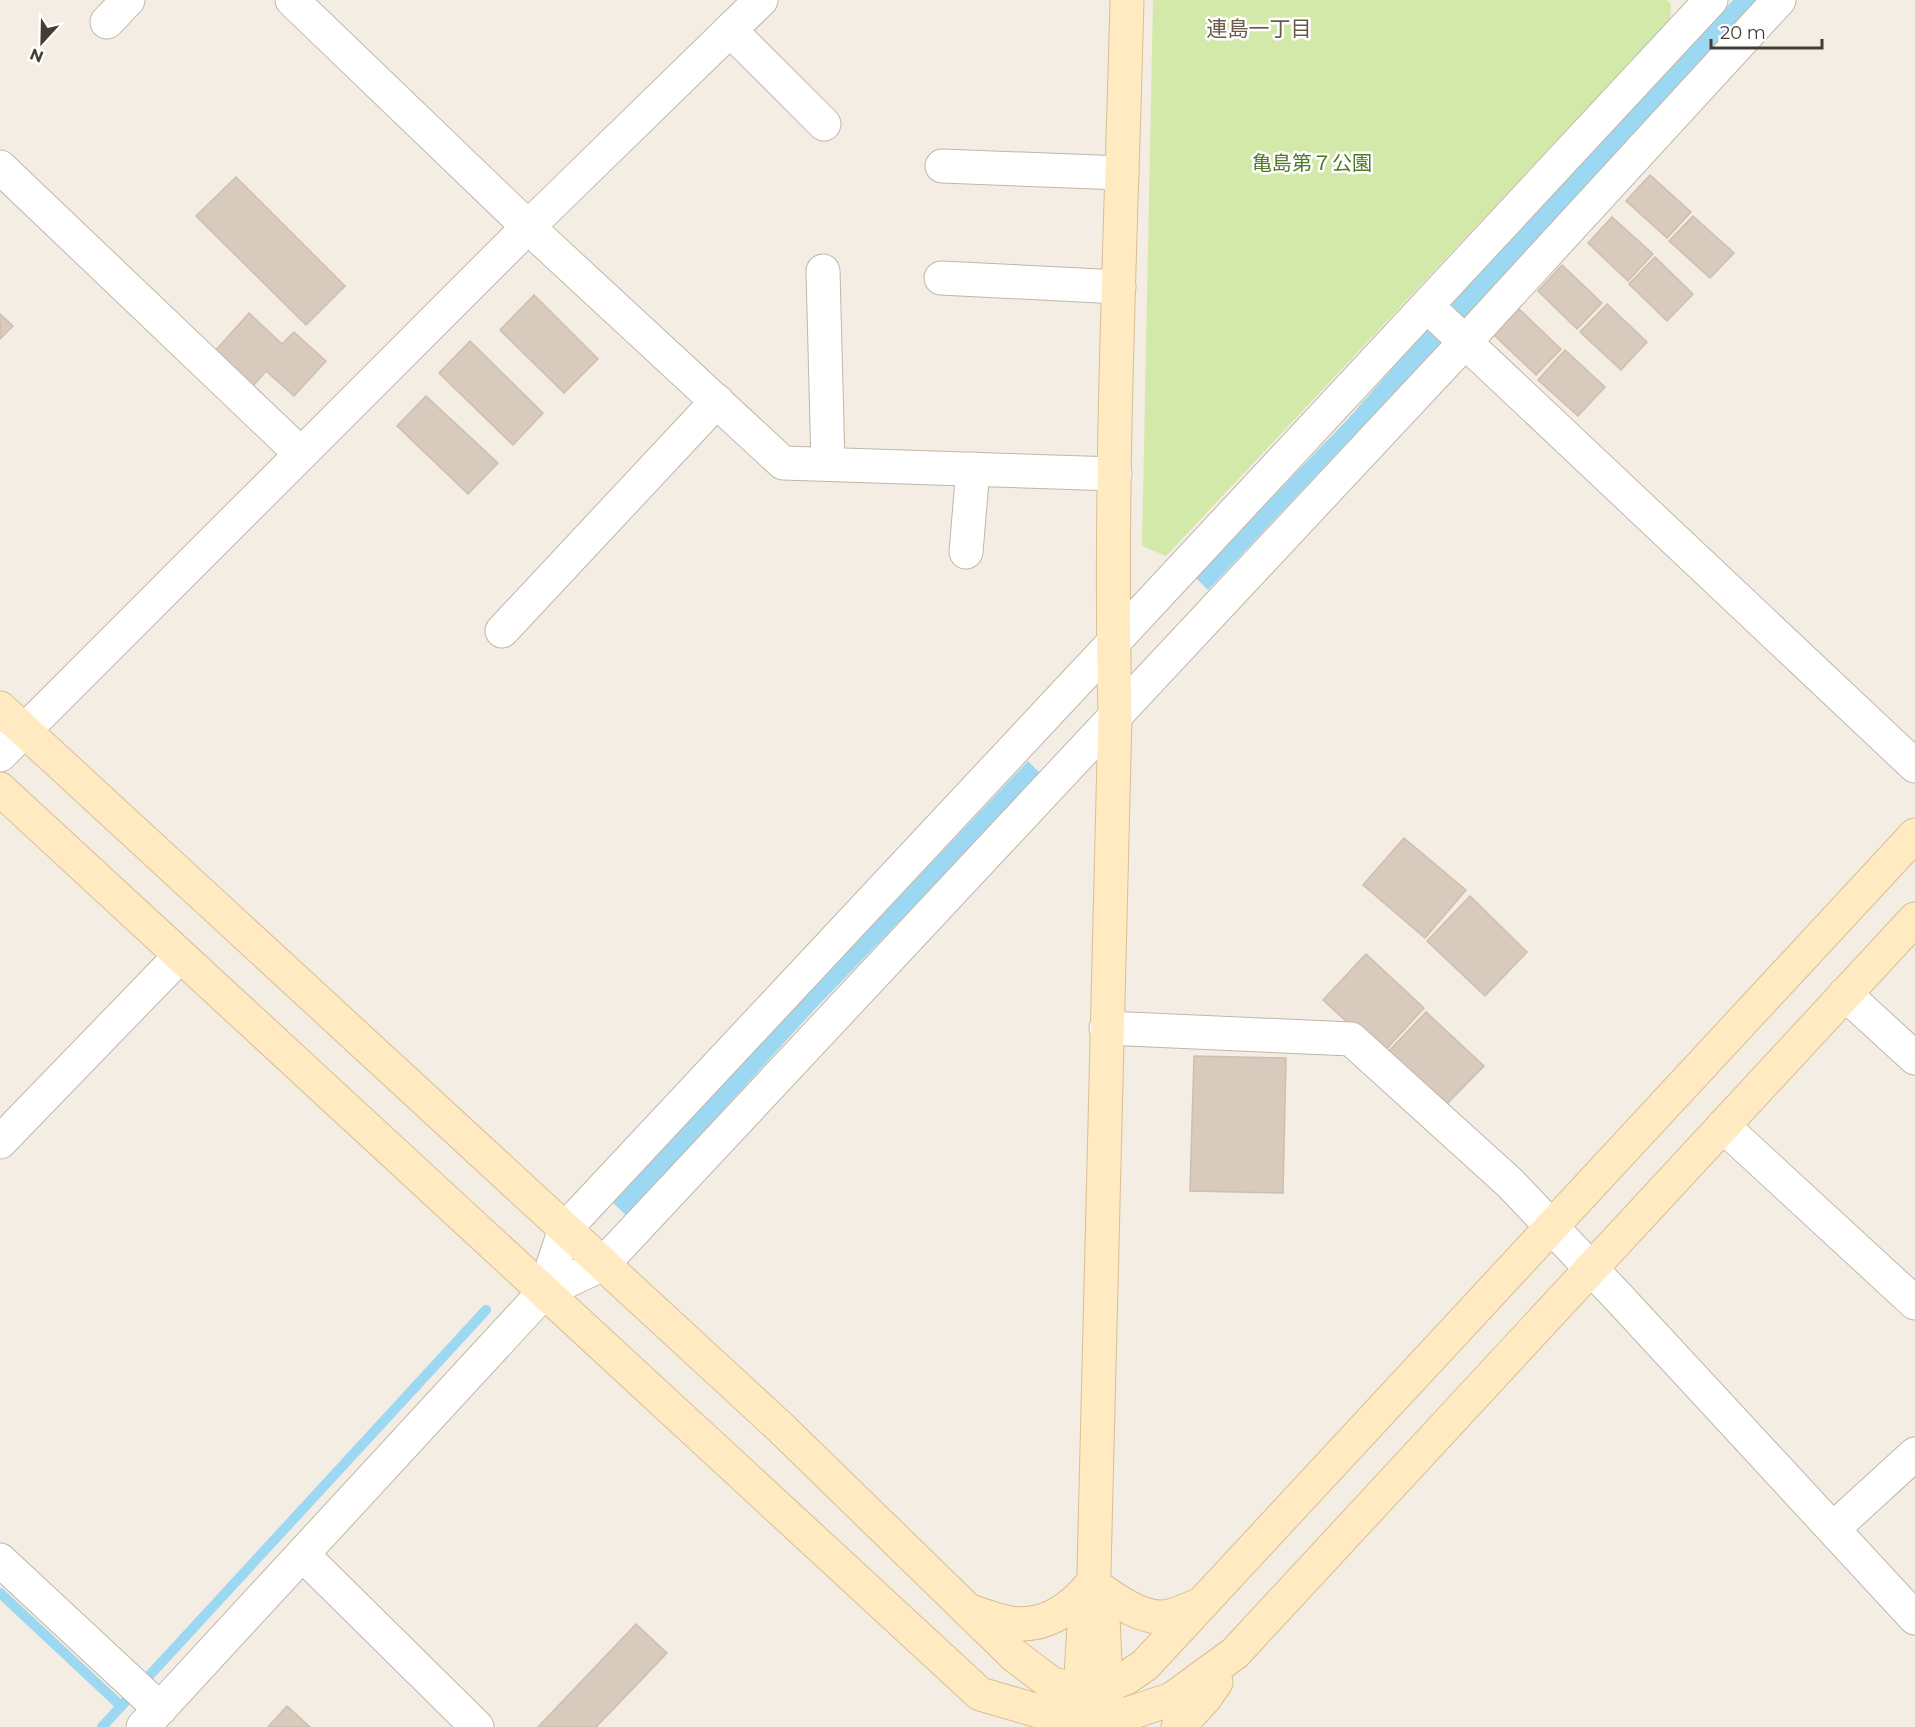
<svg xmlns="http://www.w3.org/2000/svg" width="1915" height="1727" viewBox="0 0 1915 1727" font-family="Montserrat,'Noto Sans JP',sans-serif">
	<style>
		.green { fill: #d3e9aa }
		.water { fill: #9dd8f3 }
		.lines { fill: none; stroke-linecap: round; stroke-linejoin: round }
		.stream { stroke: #9dd8f3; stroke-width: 10 }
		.building { fill: #d8cabc; stroke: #d0beac; stroke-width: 1.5 }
		.street-casing { stroke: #c1b6a9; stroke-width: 35 }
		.secondary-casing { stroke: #d8bf93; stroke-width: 35 }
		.street { stroke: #fff; stroke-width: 33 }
		.secondary { stroke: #ffeac1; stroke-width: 33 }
		.labels { text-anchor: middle; stroke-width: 5; stroke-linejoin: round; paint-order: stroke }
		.park-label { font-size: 20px; fill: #4d7825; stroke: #fff }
		.neighbourhood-label { font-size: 21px; fill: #68594a; stroke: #fff }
	</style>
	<rect width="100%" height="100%" fill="#f3ede4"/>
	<polygon class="green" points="1153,0 1667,0 1671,4 1670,20 1166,556 1142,546"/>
	<g class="water">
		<polygon points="1733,0 1757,0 1442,342 1208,590 1195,577 1347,420 1427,329"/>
		<polygon points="1028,761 1041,774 814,1010 627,1216 611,1201"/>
	</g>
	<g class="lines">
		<g class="stream">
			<polyline points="0,1593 121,1706"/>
			<polyline points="102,1727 486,1310"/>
		</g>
	</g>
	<g class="building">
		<polygon points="1650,175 1691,212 1667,238 1626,201"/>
		<polygon points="236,177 345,286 306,325 196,216"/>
		<polygon points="1693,216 1734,253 1710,278 1669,241"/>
		<polygon points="1612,217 1653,254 1628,281 1588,243"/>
		<polygon points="1655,257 1693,294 1667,321 1629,284"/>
		<polygon points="1562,265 1602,303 1577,329 1538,291"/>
		<polygon points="534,295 598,359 564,393 500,330"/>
		<polygon points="1607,304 1647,342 1621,370 1580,332"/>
		<polygon points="1519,309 1561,349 1536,375 1494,335"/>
		<polygon points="249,313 282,344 294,332 326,361 294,396 266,371 253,386 215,351"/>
		<polygon points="0,314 13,326 0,339"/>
		<polygon points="470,341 543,413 513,445 439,373"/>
		<polygon points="1565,350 1605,387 1578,416 1538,380"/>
		<polygon points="426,396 498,463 468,494 397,426"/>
		<polygon points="1404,838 1466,890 1425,938 1363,885"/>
		<polygon points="1470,896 1527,952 1485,996 1427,941"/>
		<polygon points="1366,954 1424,1008 1382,1054 1323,1000"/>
		<polygon points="1426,1012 1484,1066 1443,1108 1386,1054"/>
		<polygon points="1194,1056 1286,1058 1283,1193 1190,1191"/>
		<polygon points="636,1624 667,1653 596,1727 538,1727"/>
		<polygon points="287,1706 310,1727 268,1727"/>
	</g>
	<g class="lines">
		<defs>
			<g id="street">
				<polyline points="292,0 528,227 783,463 1115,474"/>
				<polyline points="107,22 128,0"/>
				<polyline points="730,30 824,124"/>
				<polyline points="942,166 1122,173"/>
				<polyline points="0,167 301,454"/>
				<polyline points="823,271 828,464"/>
				<polyline points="941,278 1119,287"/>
				<polyline points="1427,306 1915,766"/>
				<polyline points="966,552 973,469"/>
				<polyline points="502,631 717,401"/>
				<polyline points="0,755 528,227 761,0"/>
				<polyline points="1845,994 1915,1058"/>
				<polyline points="1106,1028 1351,1039 1510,1183 1620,1299 1915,1618"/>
				<polyline points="1723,1126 1915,1303"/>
				<polyline points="0,1142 180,956"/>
				<polyline points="544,1292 565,1229 1113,643 1711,0"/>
				<polyline points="1833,1529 1915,1454"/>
				<polyline points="303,1555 477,1727"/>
				<polyline points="0,1560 160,1709"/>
				<polyline points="143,1727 544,1292 603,1264 1465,342 1779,0"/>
			</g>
			<g id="secondary">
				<polyline points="0,708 780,1427 1015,1656 1052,1684 1066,1687 1106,1686 1126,1678 1145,1665 1915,835"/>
				<polyline points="0,789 980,1694 1059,1717 1079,1719 1127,1714 1172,1699 1235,1653 1915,919"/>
				<path d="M1097 1587C1115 1599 1138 1617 1161 1617 1174 1617 1190 1608 1202 1604"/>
				<path d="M970 1611C983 1615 997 1621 1011 1623 1044 1628 1070 1610 1090 1586"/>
				<path d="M1107 1706 1103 1618 1094 1579V1571L1115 716C1109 477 1121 238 1127 0"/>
				<polyline points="1079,1708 1085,1610"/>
				<polyline points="1178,1727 1205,1698 1216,1682"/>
			</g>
		</defs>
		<use href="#street" class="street-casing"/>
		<use href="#secondary" class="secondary-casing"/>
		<use href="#street" class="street"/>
		<use href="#secondary" class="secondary"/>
	</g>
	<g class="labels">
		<g class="park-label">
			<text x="1312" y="170">亀島第７公園</text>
		</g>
		<g class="neighbourhood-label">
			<text x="1259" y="36">連島一丁目</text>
		</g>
	</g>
	<g transform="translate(42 42) rotate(202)" stroke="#ffffff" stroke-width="4.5" paint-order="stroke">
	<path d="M0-4.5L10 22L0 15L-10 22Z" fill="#453c33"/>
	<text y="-9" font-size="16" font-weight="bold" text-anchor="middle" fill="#453c33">N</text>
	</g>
	<path d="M1711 39v9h111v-9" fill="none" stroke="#453c33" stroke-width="3"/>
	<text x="1720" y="39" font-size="18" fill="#453c33" stroke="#ffffff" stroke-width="4.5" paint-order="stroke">20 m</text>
</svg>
